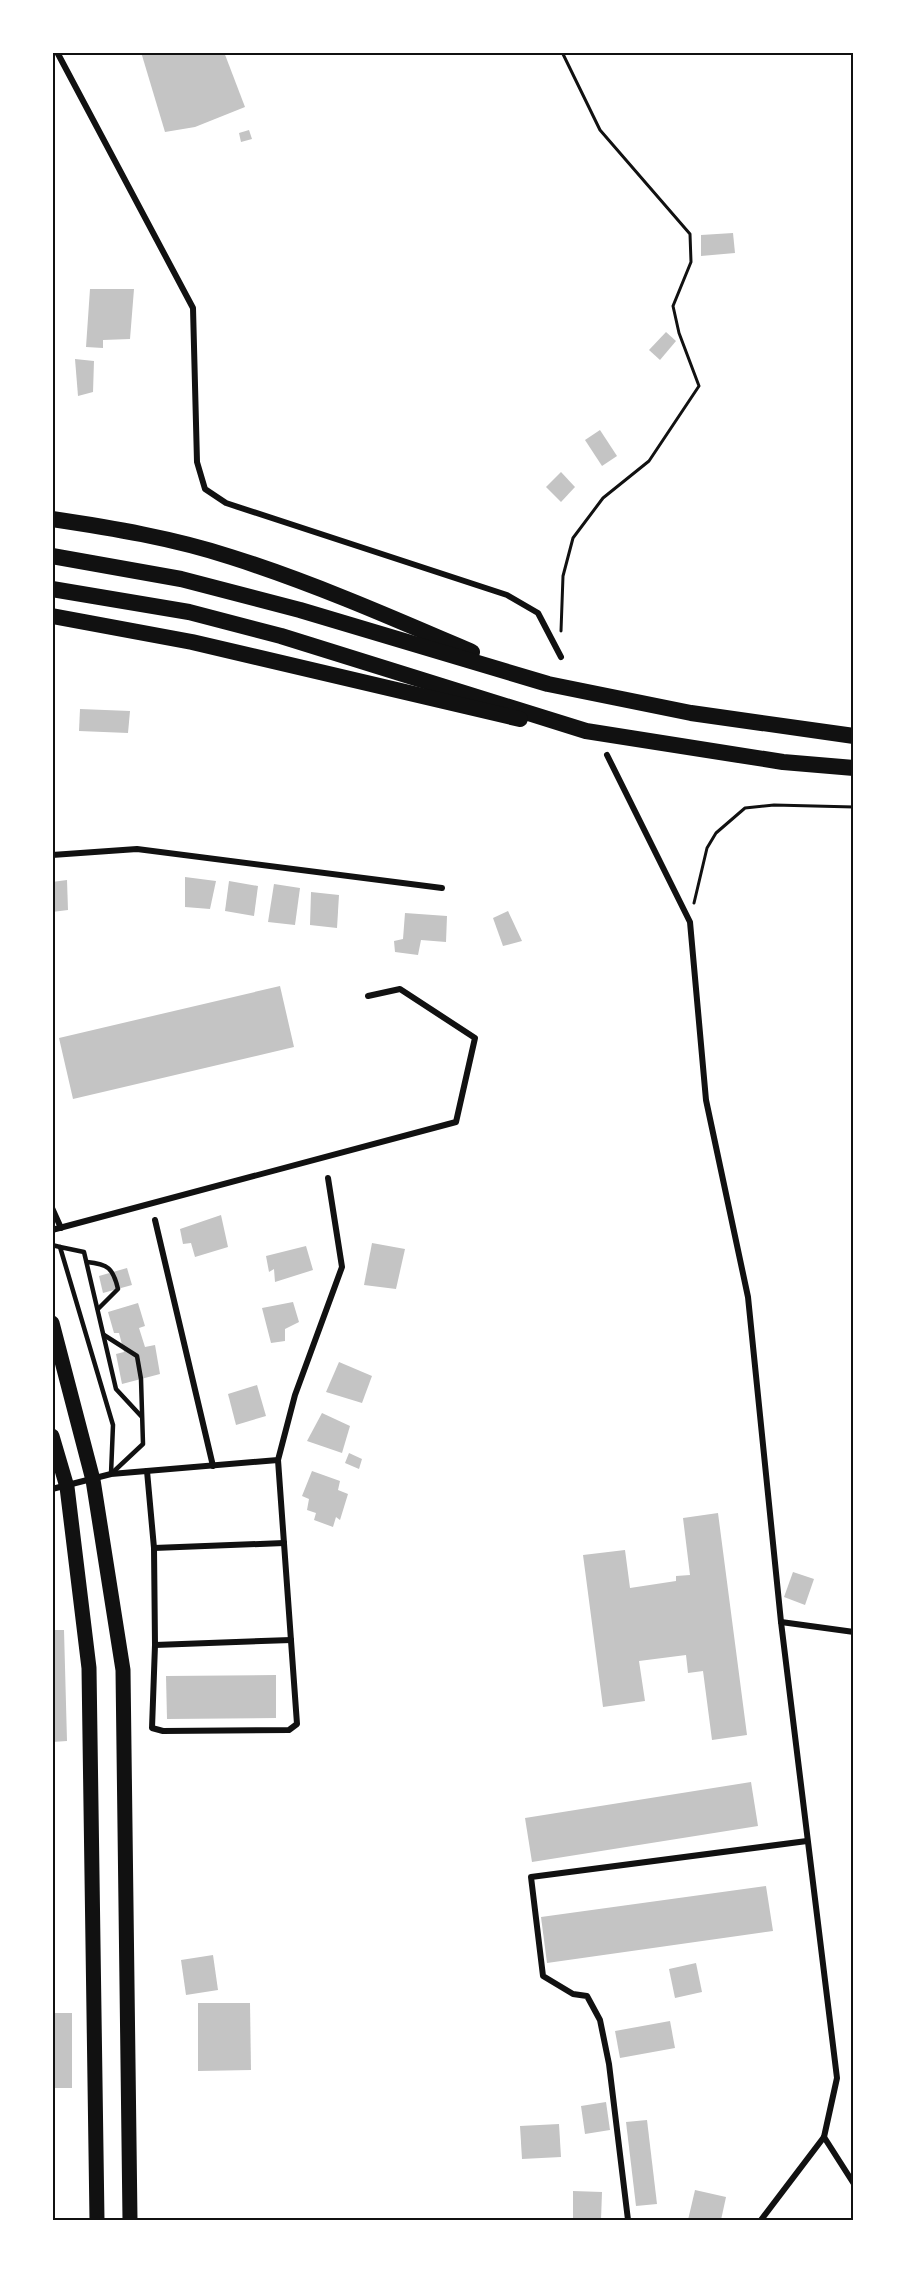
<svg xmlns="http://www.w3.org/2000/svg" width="906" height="2273" viewBox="0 0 906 2273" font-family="Rubik,sans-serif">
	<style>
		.building { fill: #c4c4c4 }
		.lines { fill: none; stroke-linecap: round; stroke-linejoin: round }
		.path { stroke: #111; stroke-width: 3 }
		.service { stroke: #111; stroke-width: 4.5 }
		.minor { stroke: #111; stroke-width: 6 }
		.primary { stroke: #111; stroke-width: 15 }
		.trunk { stroke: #111; stroke-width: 16 }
		.neatline { fill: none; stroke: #111; stroke-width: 2 }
	</style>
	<rect width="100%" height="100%" fill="#fff"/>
	<g class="building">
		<polygon points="141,52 224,52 245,107 195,127 165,132"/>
		<polygon points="249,130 252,139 241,142 239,133"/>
		<polygon points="733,233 735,253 701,256 701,235"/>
		<polygon points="90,289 134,289 130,339 103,340 103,348 86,347"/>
		<polygon points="666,332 676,341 660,360 649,350"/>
		<polygon points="75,359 94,361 93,392 78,396"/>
		<polygon points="600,430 617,456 602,466 585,440"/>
		<polygon points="561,472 575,487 561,502 546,487"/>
		<polygon points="80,709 130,711 128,733 79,731"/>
		<polygon points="185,877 216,881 210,909 185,907"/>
		<polygon points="67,880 68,910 52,912 52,882"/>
		<polygon points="229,881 258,886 254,916 225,911"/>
		<polygon points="274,884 300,888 295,925 268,922"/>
		<polygon points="311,892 339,895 337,928 310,925"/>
		<polygon points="508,911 522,941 503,946 493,918"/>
		<polygon points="405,913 447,916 446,942 421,940 418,955 395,952 394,941 403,939"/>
		<polygon points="280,986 294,1047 73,1099 59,1038"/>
		<polygon points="221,1215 228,1247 195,1257 191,1243 183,1244 180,1229"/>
		<polygon points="372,1243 405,1249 396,1289 364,1285"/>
		<polygon points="306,1246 313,1270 275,1282 274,1269 269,1272 266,1256"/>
		<polygon points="127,1268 132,1285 103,1293 99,1276"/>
		<polygon points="293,1302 299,1322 285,1329 285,1341 271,1343 262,1308"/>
		<polygon points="138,1303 145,1326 139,1328 145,1347 155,1345 160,1374 122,1384 116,1354 124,1352 119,1333 114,1333 108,1312"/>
		<polygon points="339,1362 372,1376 362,1403 326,1392"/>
		<polygon points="257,1385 266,1416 236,1425 228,1394"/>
		<polygon points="322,1413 350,1426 342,1453 307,1441"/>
		<polygon points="349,1453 362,1459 359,1469 345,1463"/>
		<polygon points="312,1471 340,1481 338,1490 348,1494 340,1520 336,1517 333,1527 314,1520 316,1513 307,1510 309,1499 302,1496"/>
		<polygon points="718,1513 747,1735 712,1740 703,1671 688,1673 686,1655 639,1661 645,1701 603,1707 583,1555 625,1550 630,1588 676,1581 676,1576 690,1575 683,1518"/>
		<polygon points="793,1572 814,1579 805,1605 784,1597"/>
		<polygon points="52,1608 55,1630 64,1630 67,1741 52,1742"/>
		<polygon points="276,1675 276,1718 167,1719 166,1676"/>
		<polygon points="751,1782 758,1826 532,1862 525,1818"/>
		<polygon points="766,1886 773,1931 547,1963 541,1917"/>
		<polygon points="213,1955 218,1990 186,1995 181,1960"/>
		<polygon points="696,1963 702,1992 675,1998 669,1969"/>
		<polygon points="198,2003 250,2003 251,2070 198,2071"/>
		<rect x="52" y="2013" width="20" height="75"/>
		<polygon points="670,2021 675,2048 620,2058 615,2031"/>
		<polygon points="606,2102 610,2130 585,2134 581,2106"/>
		<polygon points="647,2120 657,2204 636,2206 626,2122"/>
		<polygon points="559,2124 561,2157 522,2159 520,2126"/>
		<polygon points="695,2190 726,2197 721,2220 688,2220"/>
		<polygon points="573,2191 602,2192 601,2220 573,2220"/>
	</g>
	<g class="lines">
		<g class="path">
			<polyline points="561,631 563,576 573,538 603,498 649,461 699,386 679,333 673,306 691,262 690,234 600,130 562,52"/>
			<polyline points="694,903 707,848 716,833 745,808 774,805 854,807"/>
		</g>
		<g class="service">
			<polyline points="52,1245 60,1247 113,1425 111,1474"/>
			<polyline points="60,1247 84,1252 116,1389 141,1416"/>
			<path d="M87 1262C108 1264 113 1268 118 1289L98 1309"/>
			<polyline points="104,1335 137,1356 141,1379 143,1444 111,1474"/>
		</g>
		<g class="minor">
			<polyline points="57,52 193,308 197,462 205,489 226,503 507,595 538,613 561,657"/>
			<polyline points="607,755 690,922 706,1100 748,1297 781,1622 837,2078 824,2137 761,2220"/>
			<polyline points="52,855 137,849 442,888"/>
			<polyline points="52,1208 61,1228"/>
			<polyline points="155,1220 213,1466"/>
			<polyline points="52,1230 456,1122 475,1038 400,989 368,996"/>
			<polyline points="147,1471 154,1548 155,1645 152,1728 163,1731 289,1730 297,1724 278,1460"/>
			<polyline points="52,1489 111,1474 278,1460 295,1395 342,1267 328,1178"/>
			<polyline points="154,1548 284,1543"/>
			<polyline points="781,1622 854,1632"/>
			<polyline points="155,1645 291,1640"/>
			<polyline points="824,2137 854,2184"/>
			<polyline points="628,2220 609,2064 600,2020 587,1996 573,1994 543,1976 531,1877 807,1841"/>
		</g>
		<g class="primary">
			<polyline points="52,1323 93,1480 123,1670 130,2220"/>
			<polyline points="52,1436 67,1487 89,1668 97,2220"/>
		</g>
		<g class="trunk">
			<path d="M52 519C112 528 173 538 231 557 313 583 393 618 472 652"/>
			<polyline points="52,556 181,579 300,610 548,684 691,713 854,736"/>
			<polyline points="52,589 189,612 281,636 586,731 783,762 854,768"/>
			<polyline points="52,616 192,642 520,719"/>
		</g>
	</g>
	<rect width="906" height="2273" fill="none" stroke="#ffffff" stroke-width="108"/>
	<rect x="54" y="54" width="798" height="2165" class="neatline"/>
</svg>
